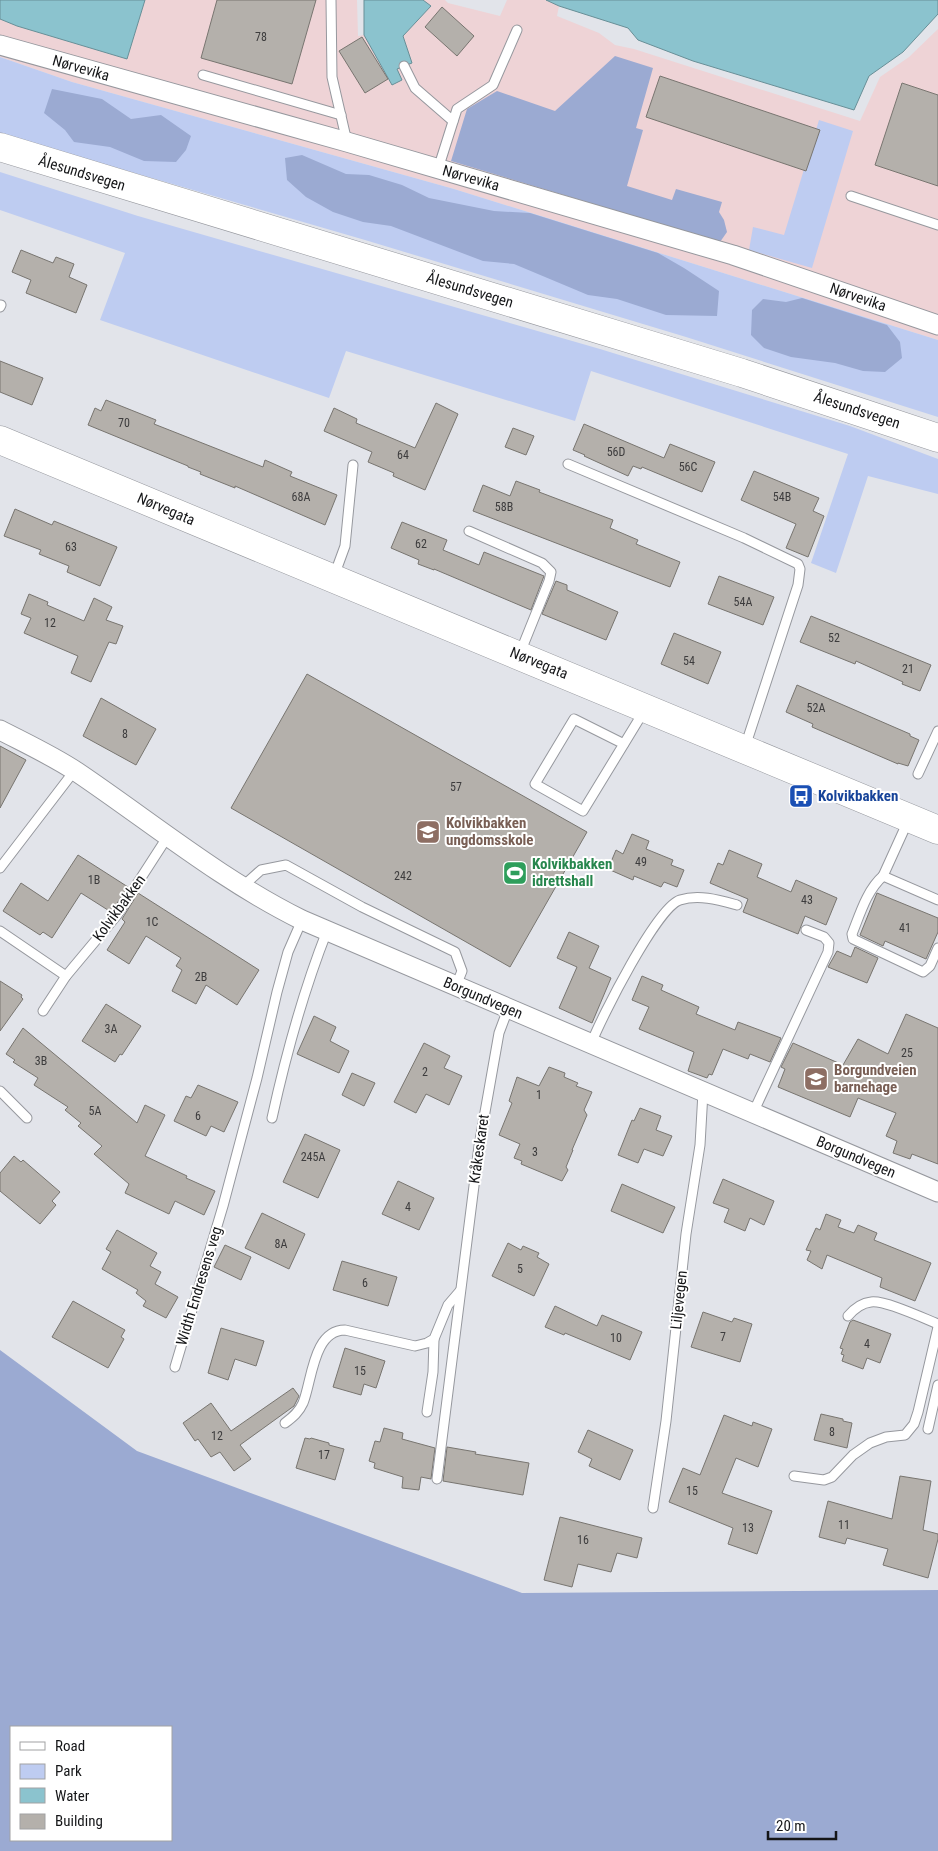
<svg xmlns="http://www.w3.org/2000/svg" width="938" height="1851" viewBox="0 0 938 1851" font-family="'Roboto Condensed',sans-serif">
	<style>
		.commercial { fill: #eed3d6 }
		.green { fill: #beccf1 }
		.forest { fill: #9baad2; fill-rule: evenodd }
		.water { fill: #8bc3ce; stroke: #688f97 }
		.building { fill: #b4b0ab; stroke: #787570 }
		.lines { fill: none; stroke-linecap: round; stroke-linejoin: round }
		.service-casing { stroke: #96989e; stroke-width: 11 }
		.minor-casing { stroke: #96989e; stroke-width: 21 }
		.primary-casing { stroke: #96989e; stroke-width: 29 }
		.trunk-casing { stroke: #96989e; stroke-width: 29 }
		.service { stroke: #fff; stroke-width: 9 }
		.minor { stroke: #fff; stroke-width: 19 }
		.primary { stroke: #fff; stroke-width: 28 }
		.trunk { stroke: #fff; stroke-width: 28 }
		.labels { text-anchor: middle; stroke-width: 4; stroke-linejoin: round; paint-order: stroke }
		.number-label { font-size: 12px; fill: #3d3c3d }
		.street-label { font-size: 15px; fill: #151618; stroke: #fff }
		.transit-label { font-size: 15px; font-weight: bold; fill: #164399; stroke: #fff; text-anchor: start }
		.education-label { font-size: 15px; font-weight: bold; fill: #785e54; stroke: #fff; text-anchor: start }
		.leisure-label { font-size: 15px; font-weight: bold; fill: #27864d; stroke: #fff; text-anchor: start }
	</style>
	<rect width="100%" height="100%" fill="#e2e4ea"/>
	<polygon class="commercial" points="145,0 357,0 358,36 364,35 392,84 403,36 430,7 423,0 445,0 448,3 500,16 507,0 546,0 559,6 557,16 599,33 615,45 634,49 860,121 880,77 909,57 938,29 938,340 454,189 72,82 0,57 0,19 17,26 127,59"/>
	<g class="green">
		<polygon points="0,57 72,82 454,189 938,340 938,417 686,337 365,240 0,134"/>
		<polygon points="819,120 853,131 812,268 749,250 753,227 784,235"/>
		<polygon points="0,172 138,216 600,349 850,426 938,459 938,494 868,476 836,573 811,563 848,454 591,371 575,421 346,351 329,398 100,320 125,253 0,210"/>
	</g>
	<g class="forest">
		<polygon points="615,56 653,68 636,128 643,130 627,186 672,200 676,189 722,202 719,212 724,220 727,232 720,242 451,161 467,109 497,91 555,111"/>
		<polygon points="52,89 102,99 131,119 161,115 191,136 186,150 176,162 144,161 110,147 74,142 65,130 44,113"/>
		<polygon points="302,155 346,174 369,175 402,185 429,198 494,211 530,213 658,253 684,268 719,291 717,316 666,315 617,299 588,295 514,264 483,261 391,226 363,222 333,212 306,197 287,180 285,158"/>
		<polygon points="802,298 887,325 900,342 902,358 885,372 863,371 835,363 791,357 764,348 751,335 752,310 763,299 786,302"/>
		<path d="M0 1350 137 1451 522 1593 938 1590V1851H0ZM11 1727H171V1840H11Z"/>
	</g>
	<g class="water">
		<polygon points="0,0 145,0 127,59 17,26 0,19"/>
		<polygon points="364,0 423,0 431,6 403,36 412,63 397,69 402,80 392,85 364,35"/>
		<polygon points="546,0 938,0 938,14 903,52 869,76 854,110 693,61 638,40 628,28 559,6"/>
	</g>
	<g class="building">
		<polygon points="217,0 316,0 292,84 201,58"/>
		<polygon points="442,7 474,36 457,56 425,27"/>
		<polygon points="362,37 388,79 365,93 339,51"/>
		<polygon points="660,76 820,130 806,171 646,117"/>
		<polygon points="902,83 938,95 938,186 875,165"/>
		<polygon points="21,250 53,263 56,257 74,264 69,277 87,285 76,313 26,293 31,280 12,272"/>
		<polygon points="0,361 43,378 32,405 0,392"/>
		<polygon points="106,400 156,420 154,424 263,467 265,460 292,472 290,476 337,495 325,525 235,486 235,488 200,474 201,472 188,467 188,466 88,425 95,408 101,411"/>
		<polygon points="436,403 458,414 425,490 393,476 394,473 368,462 372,452 324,431 334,408 357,419 356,423 415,448"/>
		<polygon points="584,424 664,458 670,444 715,462 702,492 642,467 641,469 633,466 628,476 584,456 585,455 573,450"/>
		<polygon points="513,428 534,436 526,455 505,447"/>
		<polygon points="754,471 819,498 813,511 824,516 808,557 786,548 796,524 741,500"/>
		<polygon points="516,481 540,490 539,492 613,520 610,528 638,540 636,544 680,562 670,587 473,511 483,485 510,496"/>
		<polygon points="15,509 52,525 54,521 117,547 100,586 67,572 69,566 39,554 41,550 4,536"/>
		<polygon points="402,522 447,540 443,550 479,565 484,552 544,576 531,610 434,569 434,570 418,564 419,560 391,548"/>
		<polygon points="719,576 774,597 763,625 708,604"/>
		<polygon points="556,581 567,585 567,590 618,612 606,640 542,614"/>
		<polygon points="29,594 48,602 47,605 84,621 94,598 112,607 106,620 123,626 116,644 109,642 91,682 71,673 78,656 24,633 31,618 21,614"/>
		<polygon points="811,616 931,665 920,691 902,684 903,682 856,661 855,664 800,642"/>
		<polygon points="674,633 721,652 708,684 661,664"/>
		<polygon points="307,674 587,832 510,967 231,808"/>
		<polygon points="797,685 910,734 910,736 919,740 908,766 898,763 898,764 812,727 813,724 786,712"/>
		<polygon points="101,698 156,729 136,765 83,736"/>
		<polygon points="0,746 26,760 0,808"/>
		<polygon points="632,834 649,841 646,849 673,860 671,865 684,870 677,887 664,882 661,887 634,876 633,880 608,869 616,850 623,854"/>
		<polygon points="729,850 762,864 757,877 791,892 796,880 837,898 826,925 805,916 798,934 743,912 748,899 710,883 718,863 723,865"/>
		<polygon points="78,855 128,887 111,912 81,893 52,938 43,932 40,935 3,911 21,883 48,901"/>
		<polygon points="138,893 259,970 237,1005 206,985 196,1004 172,991 182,970 176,966 181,958 146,936 129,964 107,950 125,922 122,919"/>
		<polygon points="877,893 938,918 938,932 926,959 885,941 883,946 860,935"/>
		<polygon points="569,932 599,946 589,968 611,978 592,1023 559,1008 577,967 557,958"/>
		<polygon points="855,947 878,958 867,983 828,967 837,951 851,957"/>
		<polygon points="642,976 663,985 661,990 699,1007 696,1014 735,1030 738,1022 781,1038 770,1062 750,1054 748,1059 723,1049 712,1075 709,1074 707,1078 688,1071 694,1052 639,1029 649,1007 632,1000"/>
		<polygon points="0,981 22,995 21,997 23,999 0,1031"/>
		<polygon points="106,1004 141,1026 122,1055 120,1054 115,1062 82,1041"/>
		<polygon points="906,1014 938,1028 938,1164 912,1154 910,1159 893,1153 897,1141 886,1136 896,1113 858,1098 850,1117 778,1087 785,1069 781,1067 793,1043 843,1065 858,1039 888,1054"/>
		<polygon points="314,1016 336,1027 330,1041 349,1051 339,1073 297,1054"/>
		<polygon points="23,1028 137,1123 145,1105 165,1115 145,1156 187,1176 186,1178 215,1191 204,1215 175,1201 169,1214 125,1193 129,1184 94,1154 102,1146 78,1126 81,1123 65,1110 68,1107 34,1085 38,1078 13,1062 15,1060 6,1054"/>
		<polygon points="424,1043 450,1056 444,1068 462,1076 449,1105 426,1094 416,1113 394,1102"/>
		<polygon points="549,1067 565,1073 564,1077 578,1083 576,1086 592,1092 584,1110 587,1115 572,1150 573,1150 566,1167 568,1170 562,1181 521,1164 522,1161 514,1158 520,1144 499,1135 512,1103 509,1101 517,1077 539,1086"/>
		<polygon points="352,1073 375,1083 364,1106 342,1095"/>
		<polygon points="198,1085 238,1102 224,1132 211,1126 206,1136 174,1121 186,1096 191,1098"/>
		<polygon points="640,1108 661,1116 656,1130 672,1136 663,1156 644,1149 638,1163 618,1155 632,1120 634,1121"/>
		<polygon points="305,1134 340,1150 318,1198 283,1182"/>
		<polygon points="14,1156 21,1162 23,1160 60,1192 52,1201 56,1205 40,1224 0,1191 0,1173"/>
		<polygon points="723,1179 774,1201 764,1225 750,1218 745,1231 724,1222 729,1209 713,1203"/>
		<polygon points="398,1181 434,1198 419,1230 382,1214"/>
		<polygon points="622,1184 675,1207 663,1233 611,1211"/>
		<polygon points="262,1213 305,1234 289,1269 245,1248"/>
		<polygon points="826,1214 841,1220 838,1227 854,1233 858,1225 877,1233 874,1240 931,1263 915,1301 880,1287 882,1278 827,1255 822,1269 807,1260 811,1251 806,1250 816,1228 820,1230"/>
		<polygon points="117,1230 157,1253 150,1266 161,1272 155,1284 178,1297 166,1318 143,1306 146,1301 136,1293 138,1290 102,1269 111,1252 106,1249"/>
		<polygon points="508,1243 521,1250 523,1246 539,1253 537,1257 549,1264 534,1296 492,1276"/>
		<polygon points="225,1245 251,1257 241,1280 214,1267"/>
		<polygon points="342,1261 397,1277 388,1306 333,1290"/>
		<polygon points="73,1301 125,1330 121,1337 124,1339 108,1368 52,1337"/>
		<polygon points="555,1306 597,1326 602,1315 642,1332 630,1360 565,1333 564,1335 545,1327"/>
		<polygon points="703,1312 732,1322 734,1318 752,1324 740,1362 691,1347"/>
		<polygon points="853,1320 891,1334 880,1363 867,1358 863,1369 842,1361 844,1355 841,1354 843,1349 840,1348 850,1322"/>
		<polygon points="221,1328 264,1341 256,1366 235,1359 228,1380 208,1373"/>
		<polygon points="345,1348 385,1361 376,1388 364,1384 361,1395 333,1387"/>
		<polygon points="293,1388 299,1396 294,1406 240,1445 251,1459 234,1471 220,1452 211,1457 198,1439 195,1441 183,1423 211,1403 231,1431"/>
		<polygon points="821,1414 843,1419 843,1421 852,1423 847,1448 814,1440"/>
		<polygon points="724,1415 752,1426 753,1422 772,1429 758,1467 736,1458 722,1493 772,1511 757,1554 728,1544 733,1528 669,1502 683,1468 700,1475"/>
		<polygon points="384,1428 403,1433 402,1439 435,1448 431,1479 421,1477 419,1490 402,1488 403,1477 374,1468 375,1463 369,1461 375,1441 380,1442"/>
		<polygon points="588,1430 633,1450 620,1480 589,1466 592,1459 578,1452"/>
		<polygon points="305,1438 310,1439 311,1438 329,1443 329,1445 344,1449 335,1480 296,1468"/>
		<polygon points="447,1447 476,1452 475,1454 529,1463 523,1495 443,1481"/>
		<polygon points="900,1476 931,1481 923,1530 938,1534 938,1539 928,1578 883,1565 888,1549 847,1538 845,1544 819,1537 828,1501 892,1519"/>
		<polygon points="560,1517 642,1538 637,1558 617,1553 611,1572 578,1564 572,1587 544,1580"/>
	</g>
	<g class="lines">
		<defs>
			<g id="service">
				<polyline points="331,0 332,77 347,142"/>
				<polyline points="404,66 415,88 453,121"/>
				<polyline points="203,75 341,115"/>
				<polyline points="438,169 457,109 493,85 517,30"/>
				<polyline points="851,196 938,225"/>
				<polyline points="0,307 1,305"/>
				<polyline points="568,464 744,538 798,564 800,569 798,585 745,747"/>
				<polyline points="469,531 542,563 551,572 549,581 520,653"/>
				<polyline points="334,576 345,546 353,465"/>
				<polyline points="624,744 574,719 535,784 583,811 644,711"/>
				<polyline points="918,774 938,731"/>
				<polyline points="908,821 883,876 938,900"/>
				<polyline points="0,868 75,770"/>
				<path d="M883 876C867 890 860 914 852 934L853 939 923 972 930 966 938 948"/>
				<polyline points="243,886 261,870 286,865 362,907 455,952 462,971 456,986"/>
				<polyline points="0,931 66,976"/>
				<polyline points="43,1011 66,976 117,915 168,836"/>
				<path d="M591 1044C601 1018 657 907 680 900 699 894 719 900 737 905"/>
				<polyline points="0,1091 27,1118"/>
				<polyline points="753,1113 828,952 829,943 824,937 806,930"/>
				<path d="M272 1118C286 1054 303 992 327 931"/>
				<path d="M848 1316C854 1309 861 1303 871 1302 885 1300 923 1318 938 1324"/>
				<polyline points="175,1367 223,1206 257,1078 277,992 288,952 302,920"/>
				<polyline points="427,1412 433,1372 434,1339"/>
				<path d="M285 1423C293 1417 299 1412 303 1403 312 1381 313 1330 345 1330L415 1346 427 1343 434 1339 448 1305 460 1291"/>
				<polyline points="928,1429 938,1385"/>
				<polyline points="794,1476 824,1480 832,1477 853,1455 870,1443 886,1437 905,1435 914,1424 918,1412 938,1327"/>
				<polyline points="437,1479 479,1146 499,1033 508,1009"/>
				<polyline points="653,1508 666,1421 686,1234 700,1145 703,1092"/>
			</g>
			<g id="minor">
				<polyline points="0,45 347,142 733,255 938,325"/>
				<path d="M0 730C25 743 53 756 77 772 151 822 221 880 302 920L938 1192"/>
			</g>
			<polyline id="primary" points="0,440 938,830"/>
			<polyline id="trunk" points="0,147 742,373 938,438"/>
		</defs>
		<use href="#service" class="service-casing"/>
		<use href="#minor" class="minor-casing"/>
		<use href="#primary" class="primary-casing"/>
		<use href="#trunk" class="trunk-casing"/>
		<use href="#service" class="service"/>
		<use href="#minor" class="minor"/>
		<use href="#primary" class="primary"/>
		<use href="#trunk" class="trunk"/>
	</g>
	<defs>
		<symbol id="bus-square" viewBox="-11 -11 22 22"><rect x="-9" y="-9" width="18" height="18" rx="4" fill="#1a4fb4" stroke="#fff"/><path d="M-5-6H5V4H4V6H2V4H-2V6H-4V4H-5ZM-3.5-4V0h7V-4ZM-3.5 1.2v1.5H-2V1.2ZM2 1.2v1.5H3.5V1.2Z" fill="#fff"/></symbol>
		<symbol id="school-square" viewBox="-11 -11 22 22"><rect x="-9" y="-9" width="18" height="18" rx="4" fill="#8d6e63" stroke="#fff"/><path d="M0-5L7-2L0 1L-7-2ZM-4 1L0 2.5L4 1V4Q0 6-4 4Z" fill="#fff"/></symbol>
		<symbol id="stadium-square" viewBox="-11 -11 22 22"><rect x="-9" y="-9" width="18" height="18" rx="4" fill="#2e9e5b" stroke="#fff"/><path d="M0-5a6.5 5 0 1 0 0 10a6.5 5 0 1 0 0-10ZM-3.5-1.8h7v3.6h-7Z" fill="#fff"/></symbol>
	</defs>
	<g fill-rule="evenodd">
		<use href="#bus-square" x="787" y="782" width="28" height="28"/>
		<use href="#school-square" x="414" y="818" width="28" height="28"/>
		<use href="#stadium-square" x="501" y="859" width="28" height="28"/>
		<use href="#school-square" x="802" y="1065" width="28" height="28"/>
	</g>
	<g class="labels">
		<g class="number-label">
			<text x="261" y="41">78</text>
			<text x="124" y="427">70</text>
			<text x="616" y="456">56D</text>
			<text x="403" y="459">64</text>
			<text x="688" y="471">56C</text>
			<text x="301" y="501">68A</text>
			<text x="782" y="501">54B</text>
			<text x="504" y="511">58B</text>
			<text x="421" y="548">62</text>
			<text x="71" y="551">63</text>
			<text x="743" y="606">54A</text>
			<text x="50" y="627">12</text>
			<text x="834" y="642">52</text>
			<text x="689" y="665">54</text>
			<text x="908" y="673">21</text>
			<text x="816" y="712">52A</text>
			<text x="125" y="738">8</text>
			<text x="456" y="791">57</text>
			<text x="641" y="866">49</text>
			<text x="403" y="880">242</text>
			<text x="94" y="884">1B</text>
			<text x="807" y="904">43</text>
			<text x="152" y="926">1C</text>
			<text x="905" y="932">41</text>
			<text x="201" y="981">2B</text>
			<text x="111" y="1033">3A</text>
			<text x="907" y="1057">25</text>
			<text x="41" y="1065">3B</text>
			<text x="425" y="1076">2</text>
			<text x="539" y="1099">1</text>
			<text x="95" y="1115">5A</text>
			<text x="198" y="1120">6</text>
			<text x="535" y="1156">3</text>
			<text x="313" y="1161">245A</text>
			<text x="408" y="1211">4</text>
			<text x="281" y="1248">8A</text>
			<text x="520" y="1273">5</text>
			<text x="365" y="1287">6</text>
			<text x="723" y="1341">7</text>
			<text x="616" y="1342">10</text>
			<text x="867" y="1348">4</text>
			<text x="360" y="1375">15</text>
			<text x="832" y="1436">8</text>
			<text x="217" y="1440">12</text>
			<text x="324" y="1459">17</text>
			<text x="692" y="1495">15</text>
			<text x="844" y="1529">11</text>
			<text x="748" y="1532">13</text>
			<text x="583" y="1544">16</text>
		</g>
		<g class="street-label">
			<text transform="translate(81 68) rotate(16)" y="5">Nørvevika</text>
			<text transform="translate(82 173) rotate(17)" y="5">Ålesundsvegen</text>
			<text transform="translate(471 178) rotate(16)" y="5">Nørvevika</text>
			<text transform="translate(470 290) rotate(17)" y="5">Ålesundsvegen</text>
			<text transform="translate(858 297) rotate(19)" y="5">Nørvevika</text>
			<text transform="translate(857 410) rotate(18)" y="5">Ålesundsvegen</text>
			<text transform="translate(166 509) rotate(23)" y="5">Nørvegata</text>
			<text transform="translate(539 663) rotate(22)" y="5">Nørvegata</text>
			<text transform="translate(119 908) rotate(-54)" y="5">Kolvikbakken</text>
			<text transform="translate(483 998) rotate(23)" y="5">Borgundvegen</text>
			<text transform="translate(479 1149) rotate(-82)" y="5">Kråkeskaret</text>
			<text transform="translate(856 1157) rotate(23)" y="5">Borgundvegen</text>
			<text transform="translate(199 1286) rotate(-73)" y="5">Width Endresens veg</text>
			<text transform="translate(679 1300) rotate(-84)" y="5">Liljevegen</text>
		</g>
		<g class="transit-label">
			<text x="818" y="801">Kolvikbakken</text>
		</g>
		<g class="education-label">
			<text x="446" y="828">Kolvikbakken<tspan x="446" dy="17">ungdomsskole</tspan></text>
			<text x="834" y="1075">Borgundveien<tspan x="834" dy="17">barnehage</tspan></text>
		</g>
		<g class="leisure-label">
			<text x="532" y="869">Kolvikbakken<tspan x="532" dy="17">idrettshall</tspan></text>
		</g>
	</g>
	<rect x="10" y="1726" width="162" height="115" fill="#ffffff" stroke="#a1a2a3"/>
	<rect x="20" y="1742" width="25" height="8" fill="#ffffff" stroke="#a1a2a3"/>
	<text x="55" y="1751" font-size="15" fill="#151618">Road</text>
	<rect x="20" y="1764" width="25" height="15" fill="#beccf1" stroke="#a1a2a3"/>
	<text x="55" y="1776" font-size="15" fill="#151618">Park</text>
	<rect x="20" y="1788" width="25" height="15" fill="#8bc3ce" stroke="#a1a2a3"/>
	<text x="55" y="1801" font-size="15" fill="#151618">Water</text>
	<rect x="20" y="1814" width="25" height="15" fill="#b4b0ab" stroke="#a1a2a3"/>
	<text x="55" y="1826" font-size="15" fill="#151618">Building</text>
	<path d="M768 1831v8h68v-8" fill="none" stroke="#151618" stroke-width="2.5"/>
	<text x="776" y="1831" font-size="15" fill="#151618" stroke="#ffffff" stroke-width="4" paint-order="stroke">20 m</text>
</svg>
